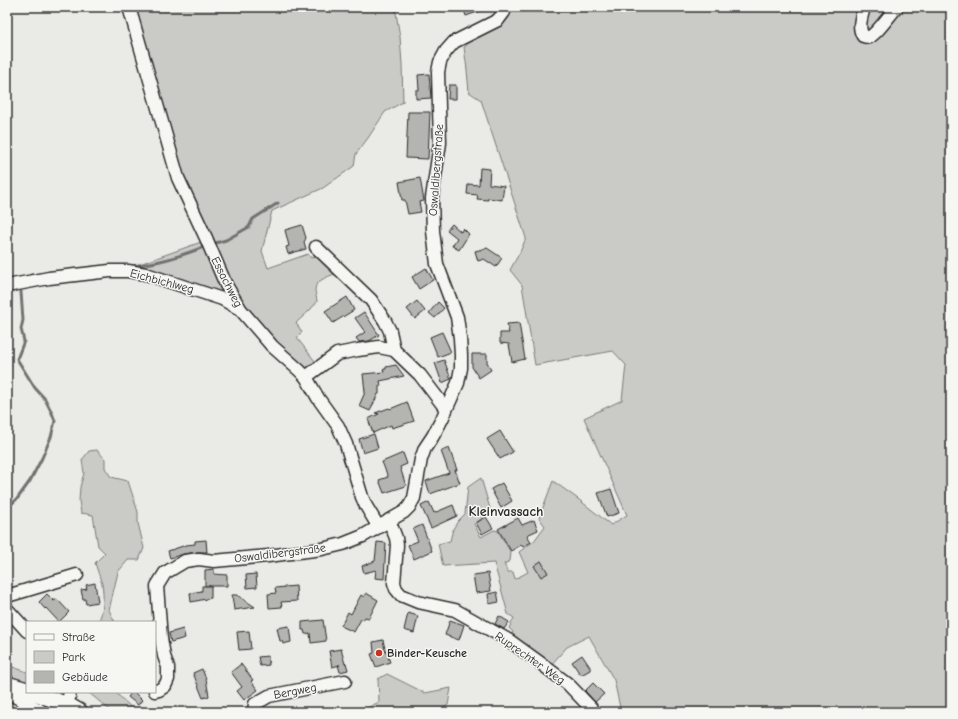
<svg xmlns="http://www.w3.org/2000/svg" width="958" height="719" viewBox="0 0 958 719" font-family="'Comic Neue',sans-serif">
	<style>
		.green { fill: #cacac7; stroke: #7a7a79 }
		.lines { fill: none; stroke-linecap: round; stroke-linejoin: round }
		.stream { stroke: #727270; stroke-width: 3 }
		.building { fill: #b4b4b1; stroke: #2b2b2b }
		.minor-casing { stroke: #2b2b2b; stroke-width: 15 }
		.major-casing { stroke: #2b2b2b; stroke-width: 18 }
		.minor { stroke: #f6f6f2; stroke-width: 12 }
		.major { stroke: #f6f6f2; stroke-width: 15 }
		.poi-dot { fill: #c8321e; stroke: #f6f6f2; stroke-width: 1.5 }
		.labels { text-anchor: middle; stroke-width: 3; stroke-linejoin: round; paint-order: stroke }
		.street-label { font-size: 12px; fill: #2b2b2b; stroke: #f6f6f2 }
		.poi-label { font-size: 12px; font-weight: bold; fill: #2b2b2b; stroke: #f6f6f2; text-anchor: start }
		.quarter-label { font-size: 14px; font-weight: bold; fill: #2b2b2b; stroke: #f6f6f2 }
	</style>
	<rect width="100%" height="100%" fill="#eaeae6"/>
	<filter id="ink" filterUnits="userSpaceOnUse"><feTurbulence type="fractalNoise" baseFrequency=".025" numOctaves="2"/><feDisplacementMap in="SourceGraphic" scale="8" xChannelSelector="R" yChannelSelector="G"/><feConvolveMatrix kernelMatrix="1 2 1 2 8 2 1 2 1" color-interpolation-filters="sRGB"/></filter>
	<g filter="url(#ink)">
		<g class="green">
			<path d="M132 7H395L400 37 402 64 403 102 385 112 368 138 356 154 354 166 323 188 272 211 262 251 268 268 308 254 311 258 317 256 339 272C331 276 316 279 315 289 315 293 317 298 317 302L310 310 296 323 302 332 297 338 318 365 308 371 288 358 247 312 222 269 186 191Z"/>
			<polygon points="513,7 951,7 951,712 621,712 614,680 589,636 567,647 549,667 510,637 513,632 509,628 514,618 508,614 494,563 443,566 438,544 450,541 453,529 458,521 465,514 468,487 481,478 491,512 474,524 481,537 494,530 498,531 511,553 510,561 504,564 508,572 513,572 515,579 528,572 519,552 534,541 545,526 539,518 553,481 578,499 611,525 627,515 584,418 622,400 626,365 613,351 535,365 522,285 510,270 520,252 526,238 481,100 469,92 467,70 464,47 467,45 466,40 507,20"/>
			<polygon points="204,241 236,303 135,268 134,266"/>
			<path d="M97 450 105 459V468L111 477 128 481 138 512V523L144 548 139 560H128L118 572 109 610 115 622H98C104 612 104 596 102 584 100 577 97 570 95 563L105 553 98 546 93 515 81 513 79 501 80 487 84 473 82 460 89 451Z"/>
			<polygon points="7,665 27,672 27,682 7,676"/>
			<polygon points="387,674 425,693 451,688 448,705 437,712 359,712 379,702 378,679"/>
			<polygon points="88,692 115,692 136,712 112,712"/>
		</g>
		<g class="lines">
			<g class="stream">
				<polyline points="212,244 226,240 249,227 253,219 278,203"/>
				<path d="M131 266C154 264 184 255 206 246"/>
				<polyline points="31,275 47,273"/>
				<polyline points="7,508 17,499 30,481 42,458 51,437 55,421 52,413 45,399 35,388 17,359 24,341 21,329 23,320 21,292"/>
			</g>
		</g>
		<g class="building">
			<polygon points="463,7 489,7 489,8 466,16"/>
			<polygon points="429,74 431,98 416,99 416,90 419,90 418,75"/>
			<polygon points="449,85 456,85 456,99 448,99"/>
			<polygon points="408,112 430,112 428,159 406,158"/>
			<polygon points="480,168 490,169 489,184 504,186 502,200 488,198 488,200 477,199 478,195 467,194 468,184 479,185"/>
			<polygon points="420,178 424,201 419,202 421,212 408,214 405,200 402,200 399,182"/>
			<polygon points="452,224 461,232 463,228 469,234 459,250 452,246 457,238 447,230"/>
			<polygon points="302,225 306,238 304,242 306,249 288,254 286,247 289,246 285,230"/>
			<polygon points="487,248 502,258 496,267 484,259 478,261 475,251"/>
			<polygon points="426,268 433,280 419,289 412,277"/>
			<polygon points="347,297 354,310 333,323 325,311"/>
			<polygon points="417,301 425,311 415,319 407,309"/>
			<polygon points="438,302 444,308 435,318 429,313"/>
			<polygon points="364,312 379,335 369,341 359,342 356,338 365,332 355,318"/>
			<polygon points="519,323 525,359 512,362 509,344 500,343 500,333 509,333 507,324"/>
			<polygon points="442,332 451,352 438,357 430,337"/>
			<polygon points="472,354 487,354 487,362 491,370 479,378 472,367"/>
			<polygon points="444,360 451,379 442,383 435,363"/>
			<polygon points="396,365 404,376 380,381 381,386 379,386 379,394 378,394 370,411 359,406 365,392 363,374 384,372 383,369 386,369 386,367"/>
			<polygon points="407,402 414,421 392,428 391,425 373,433 368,419 379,414 375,413 389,408 390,409"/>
			<polygon points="500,431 513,452 500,459 487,439"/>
			<polygon points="374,434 378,448 363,453 359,439"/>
			<polygon points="449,448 457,470 455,470 460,483 430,494 426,481 449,473 441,451"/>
			<polygon points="403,453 407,464 400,467 406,486 384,493 379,480 388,477 382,462"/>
			<polygon points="502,483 512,501 501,508 491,489"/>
			<polygon points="611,489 619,513 607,517 598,493"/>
			<polygon points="429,502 434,513 453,505 457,516 431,528 421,506"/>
			<polygon points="486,517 493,528 482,534 476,523"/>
			<polygon points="518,518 522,525 534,520 538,530 527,535 531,542 523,547 521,545 511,551 498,529"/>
			<polygon points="422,525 432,551 414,559 408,545 418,541 413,529"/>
			<polygon points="206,540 207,552 198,552 184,554 170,558 168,551 186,545 195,544 195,541"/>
			<polygon points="377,542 386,543 384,579 375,578 376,570 364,573 362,566 375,561"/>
			<polygon points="541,561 548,573 541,577 534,566"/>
			<polygon points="214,569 214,574 227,575 227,586 205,586 205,570"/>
			<polygon points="488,573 491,591 476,593 473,575"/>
			<polygon points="256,574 257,587 247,588 246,575"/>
			<polygon points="95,583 98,602 86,604 85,599 83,599 81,590 87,589 86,585"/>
			<polygon points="202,586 211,586 211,598 191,602 190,593 202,591"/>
			<polygon points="296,586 297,601 281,602 282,607 269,608 268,594 276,593 275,588"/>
			<polygon points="497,592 499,602 489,604 488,594"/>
			<polygon points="366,593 378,600 369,618 365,617 363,620 361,619 354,632 341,626 348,612 351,614 361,595 364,597"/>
			<polygon points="47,594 54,601 57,599 69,612 59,622 46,608 45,609 39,602"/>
			<polygon points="232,595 237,595 255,607 234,610"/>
			<polygon points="408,613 418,616 414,633 404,630"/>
			<polygon points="499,616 509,622 504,629 495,624"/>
			<polygon points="323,620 326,641 311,643 310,633 305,634 304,630 302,630 302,622"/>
			<polygon points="450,620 464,625 459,640 445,635"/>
			<polygon points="289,626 291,642 283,644 282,641 280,641 277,628"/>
			<polygon points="183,629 185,638 171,642 169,633"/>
			<polygon points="249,631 251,649 239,650 237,632"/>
			<polygon points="383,640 385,649 390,662 376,667 371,654 374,653 373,642"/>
			<polygon points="341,649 345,664 346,663 348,670 340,672 338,665 340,665 332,667 329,651"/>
			<polygon points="582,655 590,667 590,670 583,674 580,674 572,662"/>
			<polygon points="268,656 269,665 260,666 258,657"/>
			<polygon points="241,664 253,680 251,681 258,690 244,700 237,691 242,687 231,672"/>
			<polygon points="202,669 206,679 209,696 203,698 193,673"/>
			<polygon points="593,683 604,694 595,702 585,691"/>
			<polygon points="132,692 134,692 142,700 138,705 128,697"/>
		</g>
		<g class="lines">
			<defs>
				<g id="minor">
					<polyline points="129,7 178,178 206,238 226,285 241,310 272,346 299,370 306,377 318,398 338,426 346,444 362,497 366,506 378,526"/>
					<path d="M864 7C862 16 857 27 863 36 865 37 866 37 869 37 876 35 891 13 897 7"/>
					<polyline points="316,247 371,300 385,321 390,331 394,350 420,375 446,409"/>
					<polyline points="7,286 49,278 110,271 128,271 146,274 222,299 240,309"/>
					<polyline points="306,377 337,354 358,350 379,347 394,350"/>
					<polyline points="389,520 396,538 397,545 394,583 396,589 401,595 418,602 455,610 510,641 539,662 568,684 591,708"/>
					<polyline points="7,596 24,591 77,575"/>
					<polyline points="7,609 27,631"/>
					<polyline points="7,687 16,697 43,712"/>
					<polyline points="155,691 159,690 165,686 168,679 168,667 164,656 161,638 157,586 165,573 185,561 199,559 214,561 268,556 322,549 343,544 363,536 404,512 409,507 414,498 421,459 425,448 433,436 442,419 458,383 461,368 461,355 460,338 457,317 437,264 433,231 432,198 440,143 438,72 440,62 446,51 454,42 498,20 504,12 504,7"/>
					<polyline points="66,712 70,692"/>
					<polyline points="254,712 255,704 269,696 345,681"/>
				</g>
				<g id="major">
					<polyline points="7,684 27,690"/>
					<polyline points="32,692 68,705 80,712"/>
				</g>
			</defs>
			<use href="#minor" class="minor-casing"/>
			<use href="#major" class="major-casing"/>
			<use href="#minor" class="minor"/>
			<use href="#major" class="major"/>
		</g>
	</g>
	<circle class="poi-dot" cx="379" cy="653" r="4"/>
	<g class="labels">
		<g class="street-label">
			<text transform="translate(436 170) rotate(-86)" y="4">Oswaldibergstraße</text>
			<text transform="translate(162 281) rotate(15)" y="4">Eichbichlweg</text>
			<text transform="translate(227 282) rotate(63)" y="4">Essachweg</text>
			<text transform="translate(280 553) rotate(-7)" y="4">Oswaldibergstraße</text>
			<text transform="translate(530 658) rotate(35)" y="4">Ruprechter Weg</text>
			<text transform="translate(295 691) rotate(-11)" y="4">Bergweg</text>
		</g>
		<g class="poi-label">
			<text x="387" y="657">Binder-Keusche</text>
		</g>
		<g class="quarter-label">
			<text x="506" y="516">Kleinvassach</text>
		</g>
	</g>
	<rect width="958" height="719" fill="none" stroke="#f6f6f2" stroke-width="24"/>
	<rect x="12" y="12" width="934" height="695" fill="none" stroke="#2b2b2b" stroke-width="1.5" filter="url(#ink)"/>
	<rect x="26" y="621" width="130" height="72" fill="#f6f6f2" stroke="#a5a5a2"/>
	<rect x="34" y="634" width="20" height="6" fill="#f6f6f2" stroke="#a5a5a2"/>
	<text x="62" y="641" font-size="12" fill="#2b2b2b">Straße</text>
	<rect x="34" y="651" width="20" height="12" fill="#cacac7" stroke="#a5a5a2"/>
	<text x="62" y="661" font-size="12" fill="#2b2b2b">Park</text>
	<rect x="34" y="671" width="20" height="12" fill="#b4b4b1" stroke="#a5a5a2"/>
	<text x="62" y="681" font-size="12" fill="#2b2b2b">Gebäude</text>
</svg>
